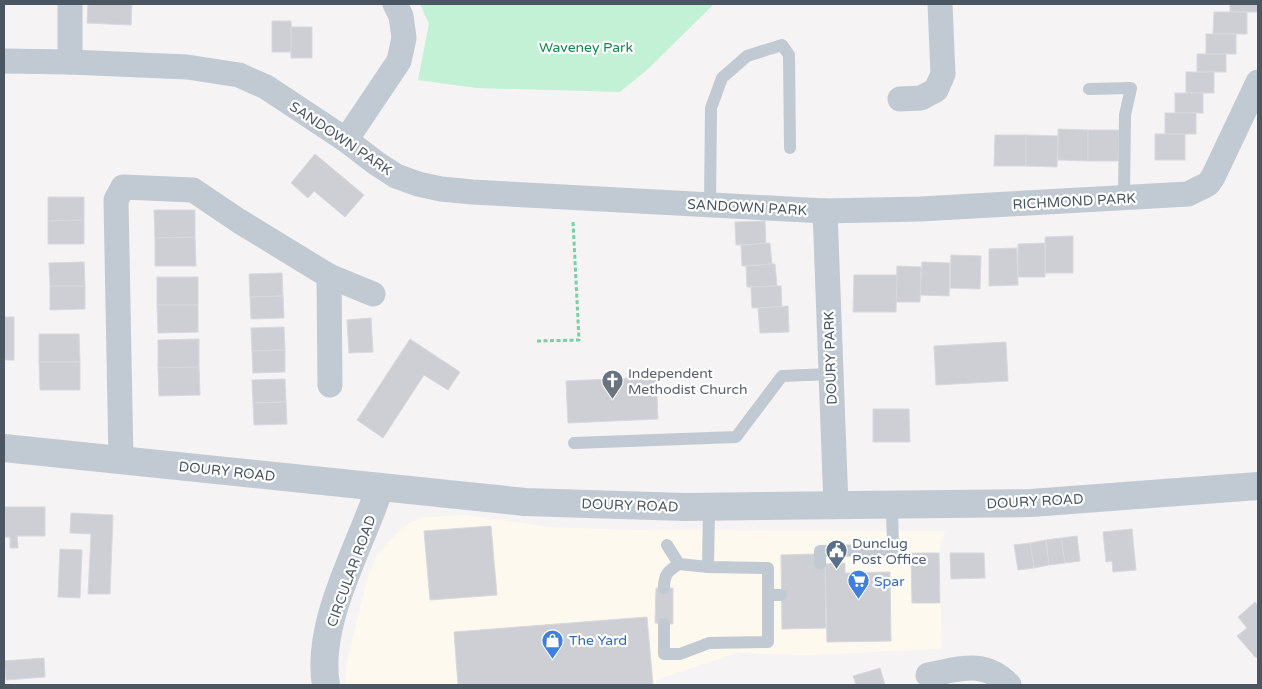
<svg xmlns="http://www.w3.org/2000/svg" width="1262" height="689" viewBox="0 0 1262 689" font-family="'Varela Round',sans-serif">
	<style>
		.commercial { fill: #fdf9ef }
		.green { fill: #c3f1d5 }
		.building { fill: #cdcfd5; stroke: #d7d9de }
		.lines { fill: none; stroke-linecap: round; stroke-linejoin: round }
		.path { stroke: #7ad0a6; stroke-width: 3; stroke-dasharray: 4 2.5; stroke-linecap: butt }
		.service { stroke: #c1cad2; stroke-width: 12 }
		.minor { stroke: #c1cad2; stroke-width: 25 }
		.tertiary { stroke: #c1cad2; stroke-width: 28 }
		.labels { text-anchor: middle; stroke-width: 4.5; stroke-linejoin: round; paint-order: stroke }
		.park-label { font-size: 14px; fill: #17864f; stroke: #fff }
		.street-label { font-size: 14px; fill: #4a5661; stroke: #fff }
		.worship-label { font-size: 14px; fill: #5b616d; stroke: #fff; text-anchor: start }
		.service-label { font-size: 14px; fill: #4e5e75; stroke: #fff; text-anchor: start }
		.shop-label { font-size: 14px; fill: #366cbe; stroke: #fff; text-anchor: start }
	</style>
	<rect width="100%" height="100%" fill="#f5f3f3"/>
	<polygon class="commercial" points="464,515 549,527 631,530 945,531 939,553 942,649 808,655 737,653 656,680 656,685 346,685 346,665 367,580 377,555 397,533 409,523 424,517"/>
	<polygon class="green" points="420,4 714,4 648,69 620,92 477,88 418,80 429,24"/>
	<g class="building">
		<polygon points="88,4 132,4 131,25 87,23"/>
		<rect x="1230" y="4" width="28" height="8"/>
		<polygon points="1214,12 1247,12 1247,34 1213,34"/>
		<polygon points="272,21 291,21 292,52 272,52"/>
		<rect x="291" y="27" width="21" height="31"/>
		<rect x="1206" y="34" width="30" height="20"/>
		<rect x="1197" y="54" width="29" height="18"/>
		<rect x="1186" y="72" width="28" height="21"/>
		<rect x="1175" y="93" width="28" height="20"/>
		<rect x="1165" y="113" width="31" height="21"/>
		<polygon points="1058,129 1088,130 1088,161 1058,160"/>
		<polygon points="1088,130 1119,130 1118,161 1088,161"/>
		<rect x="1155" y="134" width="30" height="26"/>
		<polygon points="995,135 1026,135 1026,166 994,166"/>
		<polygon points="1026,135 1058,136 1057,167 1026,166"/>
		<polygon points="315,154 364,195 345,217 314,191 308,198 291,183"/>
		<polygon points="48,197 84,197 84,220 48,221"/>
		<polygon points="154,210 195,210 195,237 155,238"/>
		<polygon points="84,220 84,244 48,244 48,221"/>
		<polygon points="765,221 766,244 736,245 735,222"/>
		<polygon points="1073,236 1073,273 1045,273 1045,237"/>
		<polygon points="195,237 196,266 155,266 155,238"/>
		<polygon points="770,243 772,264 742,266 741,245"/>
		<polygon points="1045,243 1045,277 1018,277 1018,244"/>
		<polygon points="1017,248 1018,285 989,286 989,249"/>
		<polygon points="951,255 981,256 980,289 950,288"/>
		<polygon points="84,262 85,286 50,286 49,263"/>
		<polygon points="922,262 950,263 949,296 920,295"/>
		<polygon points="772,264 775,264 777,286 747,287 746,266"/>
		<polygon points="897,266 921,267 920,302 896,302"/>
		<polygon points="282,273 283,296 250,297 249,274"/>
		<polygon points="854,275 897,275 896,312 853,312"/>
		<rect x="157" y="277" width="41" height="28"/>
		<polygon points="50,286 85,286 85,309 50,310"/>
		<polygon points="777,286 781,286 782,307 752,308 751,287"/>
		<polygon points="283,296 284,318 251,319 250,297"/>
		<polygon points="157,305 198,305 198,332 158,333"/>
		<polygon points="788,306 789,332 760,333 758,308"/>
		<rect x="4" y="317" width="10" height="43"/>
		<polygon points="371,318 373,352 349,353 347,320"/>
		<polygon points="284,327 285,350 252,351 251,328"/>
		<polygon points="39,334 79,334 80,362 39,362"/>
		<polygon points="199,339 199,367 158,368 158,340"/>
		<polygon points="410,339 460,372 448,390 424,375 383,438 357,420"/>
		<polygon points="1006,342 1008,381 936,385 934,346"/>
		<polygon points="285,350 285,372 253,373 252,351"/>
		<polygon points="39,362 80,362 80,390 40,390"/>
		<polygon points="199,367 200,395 159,396 158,368"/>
		<polygon points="656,377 658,419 568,423 566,381"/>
		<polygon points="285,379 286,402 253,403 252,380"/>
		<polygon points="286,402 287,424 254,425 253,403"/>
		<polygon points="873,409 909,409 910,442 873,442"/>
		<polygon points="5,507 45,507 45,536 17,536 18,548 10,548 10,537 5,537"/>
		<polygon points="71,513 113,515 110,594 88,594 91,534 70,533"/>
		<polygon points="491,526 497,595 430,600 424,531"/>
		<polygon points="1132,529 1136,570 1113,572 1112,561 1106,562 1103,532"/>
		<polygon points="1077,536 1080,561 1065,563 1061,538"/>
		<polygon points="1061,538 1065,563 1049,565 1046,540"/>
		<polygon points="1046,540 1049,565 1034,568 1030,543"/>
		<polygon points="1030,543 1034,568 1018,570 1014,545"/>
		<polygon points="60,549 82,550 80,598 58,597"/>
		<polygon points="911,553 939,553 940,603 912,603"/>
		<polygon points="950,553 984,553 985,578 951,579"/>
		<polygon points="815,554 825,564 826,628 782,629 781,555"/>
		<polygon points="845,563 845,573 890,572 891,641 827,642 825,564"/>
		<polygon points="656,588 673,588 673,624 655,623"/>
		<polygon points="1255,602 1258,606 1258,656 1256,658 1237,636 1247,628 1238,617"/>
		<polygon points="647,617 653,685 458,685 454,632"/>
		<polygon points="44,658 45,677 6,680 4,661"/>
		<polygon points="880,668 885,685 856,685 853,676"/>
	</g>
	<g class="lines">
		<polyline class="path" points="537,341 579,340 573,221"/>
		<g class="service">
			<polyline points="1089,89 1131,88 1125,115 1124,198"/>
			<polyline points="710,205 711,108 722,78 747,56 782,45 789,55 790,148"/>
			<polyline points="574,443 736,437 782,376 831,374"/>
			<polyline points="667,545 679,564 708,567 768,568 768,595 781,595"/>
			<polyline points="820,564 820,551 893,550 892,506"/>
			<polyline points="708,567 709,507"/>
			<path d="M664 588C664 574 668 571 679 564"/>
			<polyline points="664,624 664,654 680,654 709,643 768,642 768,595"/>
		</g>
		<g class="minor">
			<polyline points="70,4 70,62"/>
			<polyline points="4,61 70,62 187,67 239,75 266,87 346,140 376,163 396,176 418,184 441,189 472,192 825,211 920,209 1188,194 1208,184 1213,177 1258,82"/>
			<polyline points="900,99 921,98 936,90 943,74 940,4"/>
			<polyline points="346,140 399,61 404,38 401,16 395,4"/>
			<polyline points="825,211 836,506"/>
			<polyline points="329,276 373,294"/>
			<polyline points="121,460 116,200 123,187 193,190 239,221 329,276 330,385"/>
			<path d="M928 675C960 669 984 659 1009 685"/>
		</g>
		<g class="tertiary">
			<polyline points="4,448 525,502 685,507 1031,503 1258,486"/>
			<path d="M326 685C315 622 361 546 380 487"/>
		</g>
	</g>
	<defs>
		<symbol id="church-pin" viewBox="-11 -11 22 30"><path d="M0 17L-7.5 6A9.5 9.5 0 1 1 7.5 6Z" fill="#6b7280" stroke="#fff"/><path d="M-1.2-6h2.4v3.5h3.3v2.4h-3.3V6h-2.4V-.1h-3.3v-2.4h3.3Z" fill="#fff"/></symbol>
		<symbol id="civic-pin" viewBox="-11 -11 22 30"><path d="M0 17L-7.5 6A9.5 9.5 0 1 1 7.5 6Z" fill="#5c6f8a" stroke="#fff"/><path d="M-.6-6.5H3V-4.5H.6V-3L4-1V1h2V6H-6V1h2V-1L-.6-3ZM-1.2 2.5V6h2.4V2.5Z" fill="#fff"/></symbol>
		<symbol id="supermarket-pin" viewBox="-11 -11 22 30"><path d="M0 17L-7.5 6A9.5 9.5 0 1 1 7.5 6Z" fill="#3f7fe0" stroke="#fff"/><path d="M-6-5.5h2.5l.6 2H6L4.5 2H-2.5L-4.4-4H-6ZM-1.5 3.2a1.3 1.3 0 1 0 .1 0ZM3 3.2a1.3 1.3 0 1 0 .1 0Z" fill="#fff"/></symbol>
		<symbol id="shop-pin" viewBox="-11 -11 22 30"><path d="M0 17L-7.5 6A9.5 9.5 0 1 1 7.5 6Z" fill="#3f7fe0" stroke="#fff"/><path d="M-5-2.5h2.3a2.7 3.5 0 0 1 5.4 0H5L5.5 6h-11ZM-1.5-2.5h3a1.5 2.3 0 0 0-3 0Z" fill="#fff"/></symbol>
	</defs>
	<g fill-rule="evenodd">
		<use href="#church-pin" x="600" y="368" width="25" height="34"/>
		<use href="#civic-pin" x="824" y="538" width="25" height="34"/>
		<use href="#supermarket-pin" x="846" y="568" width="25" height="34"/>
		<use href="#shop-pin" x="540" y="628" width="25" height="34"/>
	</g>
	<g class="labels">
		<g class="park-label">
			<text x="586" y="52">Waveney Park</text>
		</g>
		<g class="street-label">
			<text transform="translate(341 138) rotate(34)" y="5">SANDOWN PARK</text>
			<text transform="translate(1074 201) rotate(-3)" y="5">RICHMOND PARK</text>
			<text transform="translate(747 207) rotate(3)" y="5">SANDOWN PARK</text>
			<text transform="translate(830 358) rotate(-92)" y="5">DOURY PARK</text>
			<text transform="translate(227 471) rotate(6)" y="5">DOURY ROAD</text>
			<text transform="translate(1035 501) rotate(-3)" y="5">DOURY ROAD</text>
			<text transform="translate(630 505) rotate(2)" y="5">DOURY ROAD</text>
			<text transform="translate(351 571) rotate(-70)" y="5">CIRCULAR ROAD</text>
		</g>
		<g class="worship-label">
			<text x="628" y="378">Independent<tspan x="628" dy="16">Methodist Church</tspan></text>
		</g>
		<g class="service-label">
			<text x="852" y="548">Dunclug<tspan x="852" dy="16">Post Office</tspan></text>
		</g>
		<g class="shop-label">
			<text x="874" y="586">Spar</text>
			<text x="569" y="645">The Yard</text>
		</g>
	</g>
	<rect width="1262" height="689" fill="none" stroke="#4a5661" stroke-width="10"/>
</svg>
